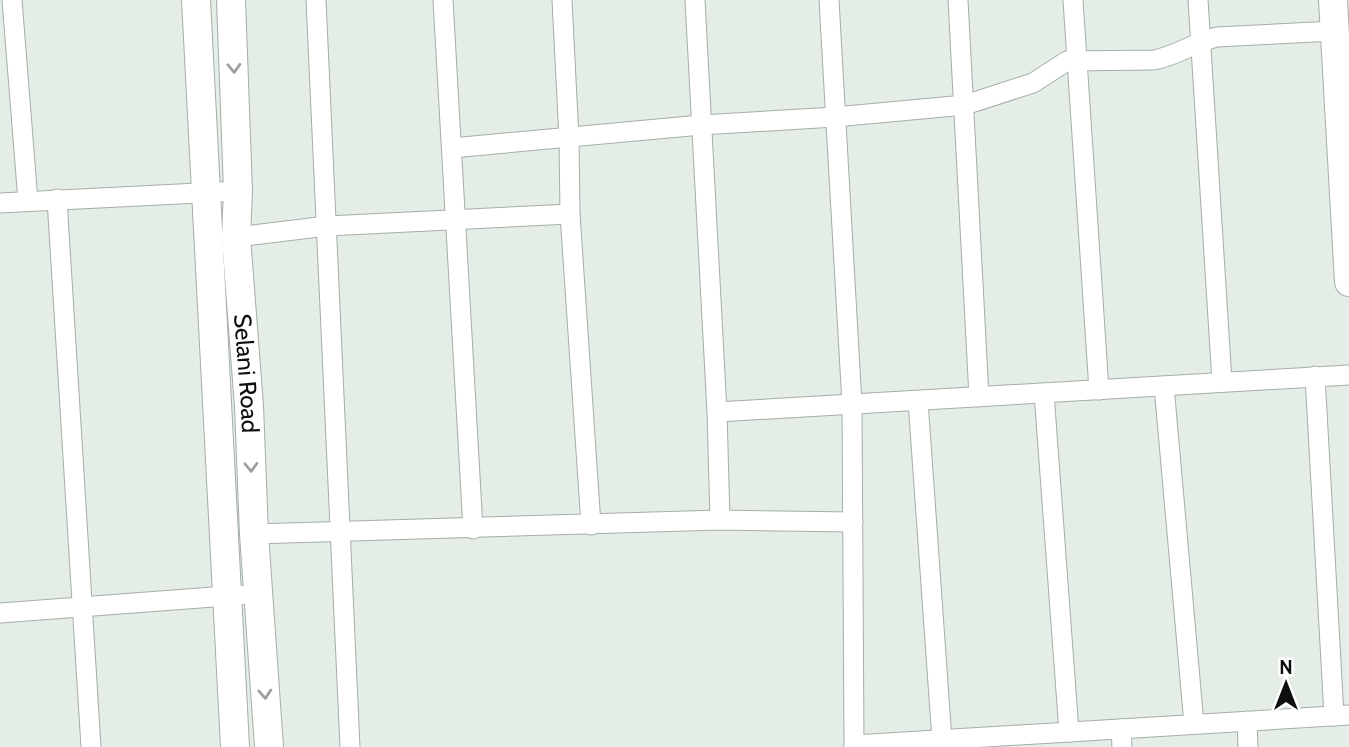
<svg xmlns="http://www.w3.org/2000/svg" width="1349" height="747" viewBox="0 0 1349 747" font-family="Cabin,sans-serif">
	<style>
		.lines { fill: none; stroke-linecap: round; stroke-linejoin: round }
		.street-casing { stroke: #a5aea7; stroke-width: 21 }
		.secondary-casing { stroke: #a5aea7; stroke-width: 30 }
		.street { stroke: #fff; stroke-width: 19 }
		.secondary { stroke: #fff; stroke-width: 28 }
		.oneway { stroke: #9e9f9e }
		.labels { text-anchor: middle; stroke-width: 5; stroke-linejoin: round; paint-order: stroke }
		.street-label { font-size: 24px; fill: #0d0f0d; stroke: #fff }
	</style>
	<rect width="100%" height="100%" fill="#e4ede6"/>
	<g class="lines">
		<defs>
			<g id="street">
				<polyline points="12,0 28,201"/>
				<polyline points="316,0 350,747"/>
				<polyline points="443,0 473,529"/>
				<polyline points="562,0 569,139 570,214 591,525"/>
				<polyline points="695,0 717,412 720,520"/>
				<polyline points="829,0 852,404 854,747"/>
				<polyline points="958,0 979,397"/>
				<polyline points="1073,0 1099,390"/>
				<polyline points="1198,0 1222,382"/>
				<path d="M452 148 701 125 835 117 965 105 1033 83 1067 61 1154 60C1176 56 1195 42 1217 37L1334 31"/>
				<polyline points="57,199 91,747"/>
				<polyline points="0,203 238,191"/>
				<polyline points="236,237 327,226 570,214"/>
				<polyline points="1315,376 1334,716"/>
				<polyline points="1164,386 1194,724"/>
				<polyline points="1044,393 1069,732"/>
				<polyline points="918,401 942,740"/>
				<polyline points="717,412 1349,375"/>
				<polyline points="254,534 720,520 853,522"/>
				<polyline points="0,613 240,595"/>
				<polyline points="1247,721 1248,747"/>
				<polyline points="1121,729 1122,747"/>
				<polyline points="854,745 1349,715"/>
			</g>
			<g id="secondary">
				<polyline points="196,0 235,747"/>
				<path id="s1" d="M231 0 238 191 236 237 249 406 254 534 269 747"/>
				<polyline points="1333,0 1349,282"/>
			</g>
		</defs>
		<use href="#street" class="street-casing"/>
		<use href="#secondary" class="secondary-casing"/>
		<use href="#street" class="street"/>
		<use href="#secondary" class="secondary"/>
	</g>
	<defs><path id="oneway-chevron" d="M-2-3.5L2.5 0L-2 3.5" fill="none" stroke-width="1.6" stroke-linecap="round" stroke-linejoin="round" transform="scale(1.75)"/></defs>
	<g class="oneway">
		<use href="#oneway-chevron" transform="translate(234 68) rotate(88)"/>
		<use href="#oneway-chevron" transform="translate(251 467) rotate(88)"/>
		<use href="#oneway-chevron" transform="translate(265 694) rotate(86)"/>
	</g>
	<g class="labels">
		<g class="street-label">
			<text dy="8" stroke="none"><textPath href="#s1" startOffset="374">Selani Road</textPath></text>
		</g>
	</g>
	<g transform="translate(1286 684)" stroke="#ffffff" stroke-width="5" paint-order="stroke">
	<path d="M0-5L12 26L0 18L-12 26Z" fill="#0d0f0d"/>
	<text y="-10" font-size="19" font-weight="bold" text-anchor="middle" fill="#0d0f0d">N</text>
	</g>
</svg>
